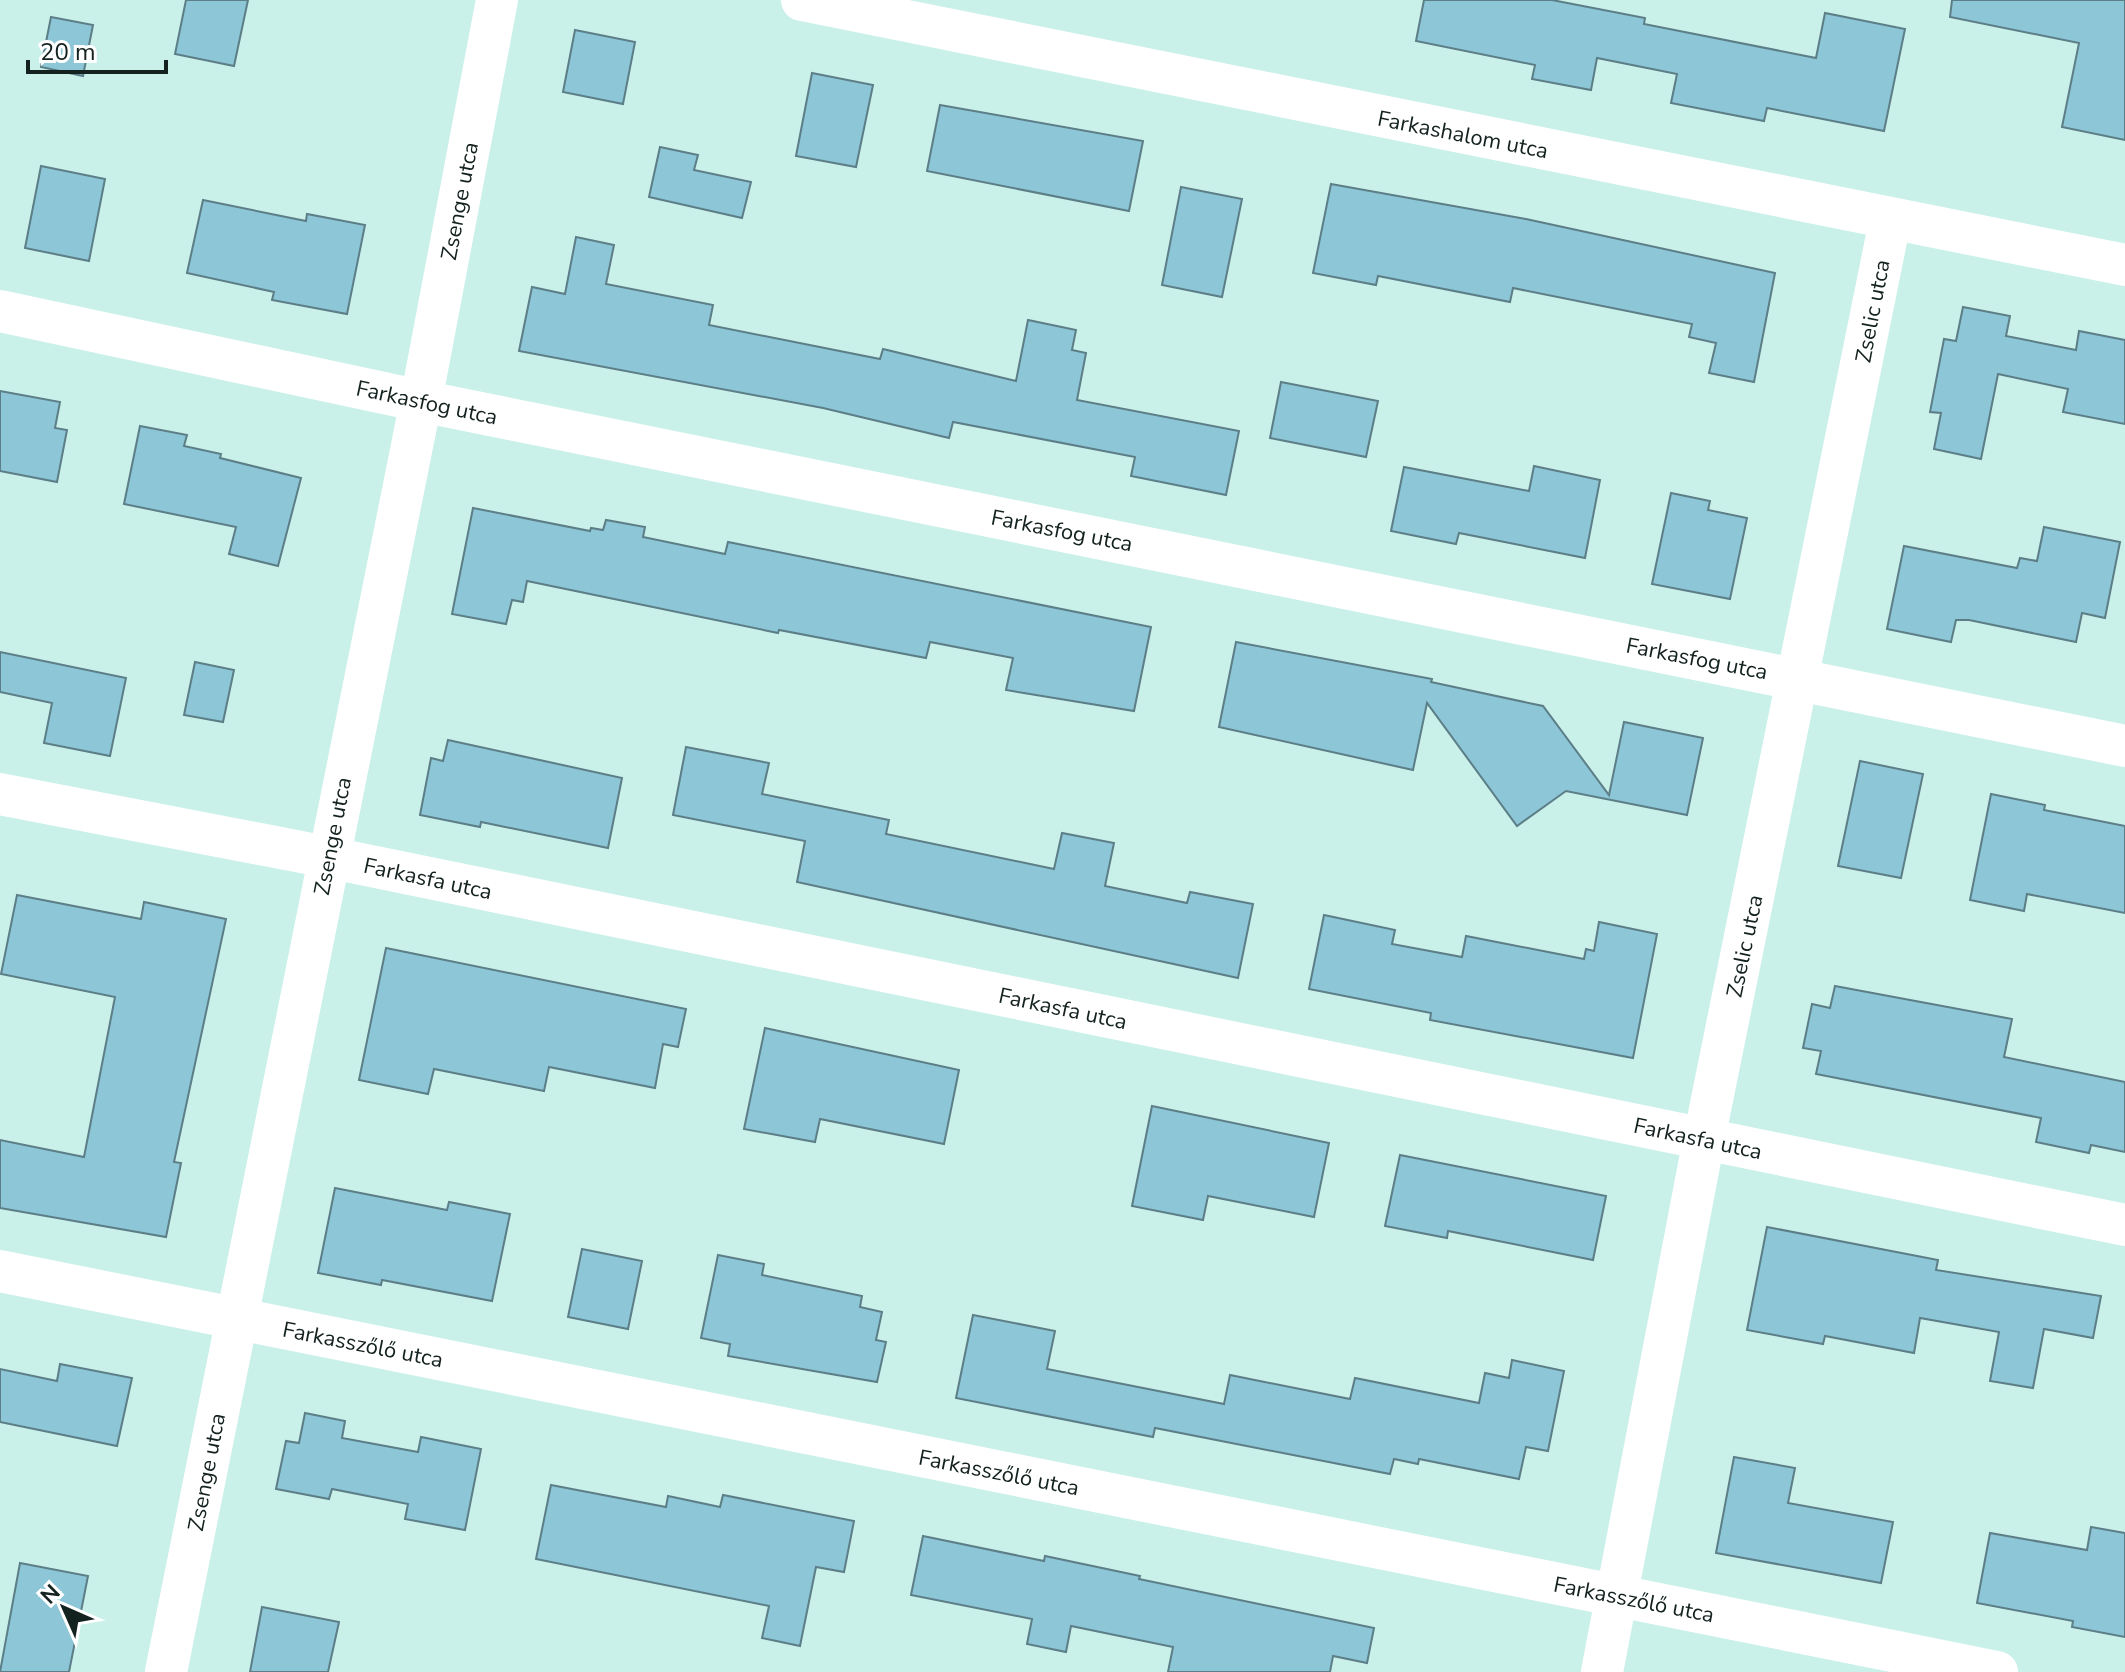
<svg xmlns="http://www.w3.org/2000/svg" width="2125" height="1672" viewBox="0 0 2125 1672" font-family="'Nunito Sans',sans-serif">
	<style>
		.building { fill: #8dc6d6; stroke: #5c7e87; stroke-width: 2 }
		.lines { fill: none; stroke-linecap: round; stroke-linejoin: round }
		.street { stroke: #fff; stroke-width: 42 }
		.labels { text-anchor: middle; stroke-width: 6; stroke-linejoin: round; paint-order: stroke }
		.street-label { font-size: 22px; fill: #13211f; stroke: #fff }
	</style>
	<rect width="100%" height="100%" fill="#caf0ea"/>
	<g class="building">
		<polygon points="186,0 248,0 234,66 175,54"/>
		<polygon points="1424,0 1552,0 1645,18 1644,24 1816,58 1825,13 1905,29 1884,131 1767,108 1764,121 1671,103 1677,74 1597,58 1591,90 1532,79 1535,65 1416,41"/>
		<polygon points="1952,0 2125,0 2125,140 2062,127 2079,43 1950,17"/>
		<polygon points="51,17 93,25 83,76 41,67"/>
		<polygon points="575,30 635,42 623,104 563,92"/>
		<polygon points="812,73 873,85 856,167 796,156"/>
		<polygon points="940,105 1143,141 1129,211 927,171"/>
		<polygon points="660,147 698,155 694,170 751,182 742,218 649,197"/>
		<polygon points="41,166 105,179 89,261 25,248"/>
		<polygon points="1331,184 1526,219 1775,273 1754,382 1709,373 1716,343 1689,337 1692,324 1513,288 1510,302 1378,276 1376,285 1313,273"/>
		<polygon points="1181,187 1242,199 1222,297 1162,285"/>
		<polygon points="203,200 306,221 307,214 365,225 347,314 272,300 274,292 187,273"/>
		<polygon points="576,237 614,245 606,284 713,305 709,325 880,359 883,349 1016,381 1028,320 1076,330 1072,350 1086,353 1077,400 1239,431 1226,495 1131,476 1135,457 953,422 949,438 823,408 519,351 532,287 565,294"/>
		<polygon points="1963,307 2010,316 2006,336 2076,350 2079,331 2125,340 2125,424 2063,412 2068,389 1998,374 1981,459 1934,449 1941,413 1930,412 1944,339 1956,341"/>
		<polygon points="1281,382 1378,401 1366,457 1270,438"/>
		<polygon points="0,391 60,402 55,428 67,430 57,482 0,471"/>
		<polygon points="140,426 187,435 184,446 221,454 220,458 301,478 278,566 229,554 236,527 124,504"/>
		<polygon points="1534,466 1600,480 1585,558 1459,533 1456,544 1391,531 1404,467 1529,491"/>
		<polygon points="1671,493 1710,501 1708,510 1747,518 1730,599 1652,584"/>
		<polygon points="473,508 590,531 591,528 603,530 606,520 645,527 643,537 725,554 728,542 1151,627 1134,711 1006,690 1013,658 930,642 926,658 779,630 778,633 527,581 523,602 512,600 506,624 452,614"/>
		<polygon points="2044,527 2120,542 2105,618 2082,613 2076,642 1969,620 1956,620 1951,642 1887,629 1904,546 2017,568 2020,558 2037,561"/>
		<polygon points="1236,642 1432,679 1431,682 1543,706 1609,795 1624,722 1703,738 1687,815 1566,791 1517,826 1427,703 1413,770 1219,727"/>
		<polygon points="0,652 126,678 110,756 44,743 52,703 0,692"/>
		<polygon points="195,662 234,670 223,722 184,715"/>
		<polygon points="448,740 622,778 608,848 481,822 480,827 420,815 431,758 443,761"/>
		<polygon points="686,747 769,763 762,794 889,820 886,834 1054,869 1062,833 1114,843 1105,886 1187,903 1190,892 1253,904 1238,978 797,882 805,841 673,815"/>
		<polygon points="1860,761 1923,774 1901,878 1838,866"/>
		<polygon points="1991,794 2045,805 2044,810 2125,826 2125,913 2027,894 2024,911 1970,900"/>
		<polygon points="17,895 141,919 144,902 226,919 174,1162 181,1163 166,1237 0,1208 0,1140 84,1157 115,997 1,974"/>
		<polygon points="1324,915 1395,930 1392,944 1462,957 1466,936 1584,959 1586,949 1594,951 1599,922 1657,934 1633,1058 1430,1020 1431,1013 1309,989"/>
		<polygon points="386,948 686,1009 678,1047 663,1044 655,1088 549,1067 544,1091 434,1069 428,1094 359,1080"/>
		<polygon points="1835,986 2012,1019 2004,1057 2125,1082 2125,1152 2091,1145 2089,1153 2036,1142 2041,1118 1816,1074 1821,1051 1803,1048 1812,1004 1830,1008"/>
		<polygon points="765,1028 959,1070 944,1144 820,1119 815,1142 744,1129"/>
		<polygon points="1152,1106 1329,1143 1314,1217 1208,1196 1203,1220 1132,1206"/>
		<polygon points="1400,1155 1606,1196 1593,1260 1448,1231 1447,1238 1385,1226"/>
		<polygon points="335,1188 447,1210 449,1202 510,1214 492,1301 382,1280 381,1285 318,1273"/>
		<polygon points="1767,1227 1938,1260 1936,1270 2101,1296 2093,1338 2044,1329 2033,1388 1990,1381 1999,1332 1920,1318 1914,1353 1825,1336 1823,1344 1747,1330"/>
		<polygon points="582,1249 642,1261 628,1329 568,1317"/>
		<polygon points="718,1255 764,1264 762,1275 862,1296 860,1307 882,1312 876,1340 886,1342 877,1382 728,1356 730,1344 701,1338"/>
		<polygon points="973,1315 1055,1331 1047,1369 1224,1404 1230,1375 1350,1399 1355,1378 1479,1403 1485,1373 1509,1378 1512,1360 1564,1371 1548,1451 1526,1447 1519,1479 1419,1459 1418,1464 1394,1459 1390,1474 1155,1428 1153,1437 956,1398"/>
		<polygon points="60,1364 132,1378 117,1446 0,1422 0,1369 57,1381"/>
		<polygon points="305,1413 345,1421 342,1438 418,1452 421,1437 481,1449 465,1530 405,1519 408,1504 332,1489 329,1499 276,1489 286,1441 299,1443"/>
		<polygon points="1734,1457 1795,1468 1788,1503 1893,1522 1881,1583 1716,1553"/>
		<polygon points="551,1485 666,1507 668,1496 720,1507 723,1495 854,1521 844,1572 816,1567 800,1646 762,1638 769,1606 536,1559"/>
		<polygon points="2091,1527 2125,1533 2125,1637 2072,1627 2073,1621 1977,1603 1990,1533 2087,1550"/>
		<polygon points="923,1536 1044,1561 1045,1556 1140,1576 1139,1579 1374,1628 1367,1663 1333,1656 1330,1672 1168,1672 1173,1647 1071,1626 1066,1652 1027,1644 1032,1619 911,1595"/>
		<polygon points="20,1563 88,1576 69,1672 0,1672"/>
		<polygon points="262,1607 339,1622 328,1672 250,1672"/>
	</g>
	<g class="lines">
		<g class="street">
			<polyline points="802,0 2125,265"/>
			<polyline points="0,311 421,401 2125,746"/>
			<polyline points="0,794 327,857 2125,1225"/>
			<polyline points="0,1271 1997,1672"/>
			<polyline points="166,1672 421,401 497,0"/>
			<polyline points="1602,1672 1704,1139 1890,221"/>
		</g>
	</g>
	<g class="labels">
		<g class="street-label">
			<text transform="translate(1463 134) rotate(11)" y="8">Farkashalom utca</text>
			<text transform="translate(459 201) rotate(-79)" y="8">Zsenge utca</text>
			<text transform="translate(1872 311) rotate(-79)" y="8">Zselic utca</text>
			<text transform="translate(427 402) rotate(12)" y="8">Farkasfog utca</text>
			<text transform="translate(1062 530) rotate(11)" y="8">Farkasfog utca</text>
			<text transform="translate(1697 658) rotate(11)" y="8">Farkasfog utca</text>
			<text transform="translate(332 836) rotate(-79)" y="8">Zsenge utca</text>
			<text transform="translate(428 878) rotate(12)" y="8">Farkasfa utca</text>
			<text transform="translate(1744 946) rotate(-78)" y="8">Zselic utca</text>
			<text transform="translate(1063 1008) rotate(12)" y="8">Farkasfa utca</text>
			<text transform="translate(1698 1138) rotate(12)" y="8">Farkasfa utca</text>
			<text transform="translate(363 1344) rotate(11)" y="8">Farkasszőlő utca</text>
			<text transform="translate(206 1472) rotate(-79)" y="8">Zsenge utca</text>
			<text transform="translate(999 1472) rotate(11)" y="8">Farkasszőlő utca</text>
			<text transform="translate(1634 1599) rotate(11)" y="8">Farkasszőlő utca</text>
		</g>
	</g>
	<g transform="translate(64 1608) rotate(315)" stroke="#ffffff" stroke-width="6" paint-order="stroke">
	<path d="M0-6L14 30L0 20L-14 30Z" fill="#13211f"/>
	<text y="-12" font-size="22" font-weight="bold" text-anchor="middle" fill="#13211f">N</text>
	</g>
	<path d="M28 60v12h138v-12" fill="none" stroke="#13211f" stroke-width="4"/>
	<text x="40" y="60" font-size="24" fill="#13211f" stroke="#ffffff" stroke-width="6" paint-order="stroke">20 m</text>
</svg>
